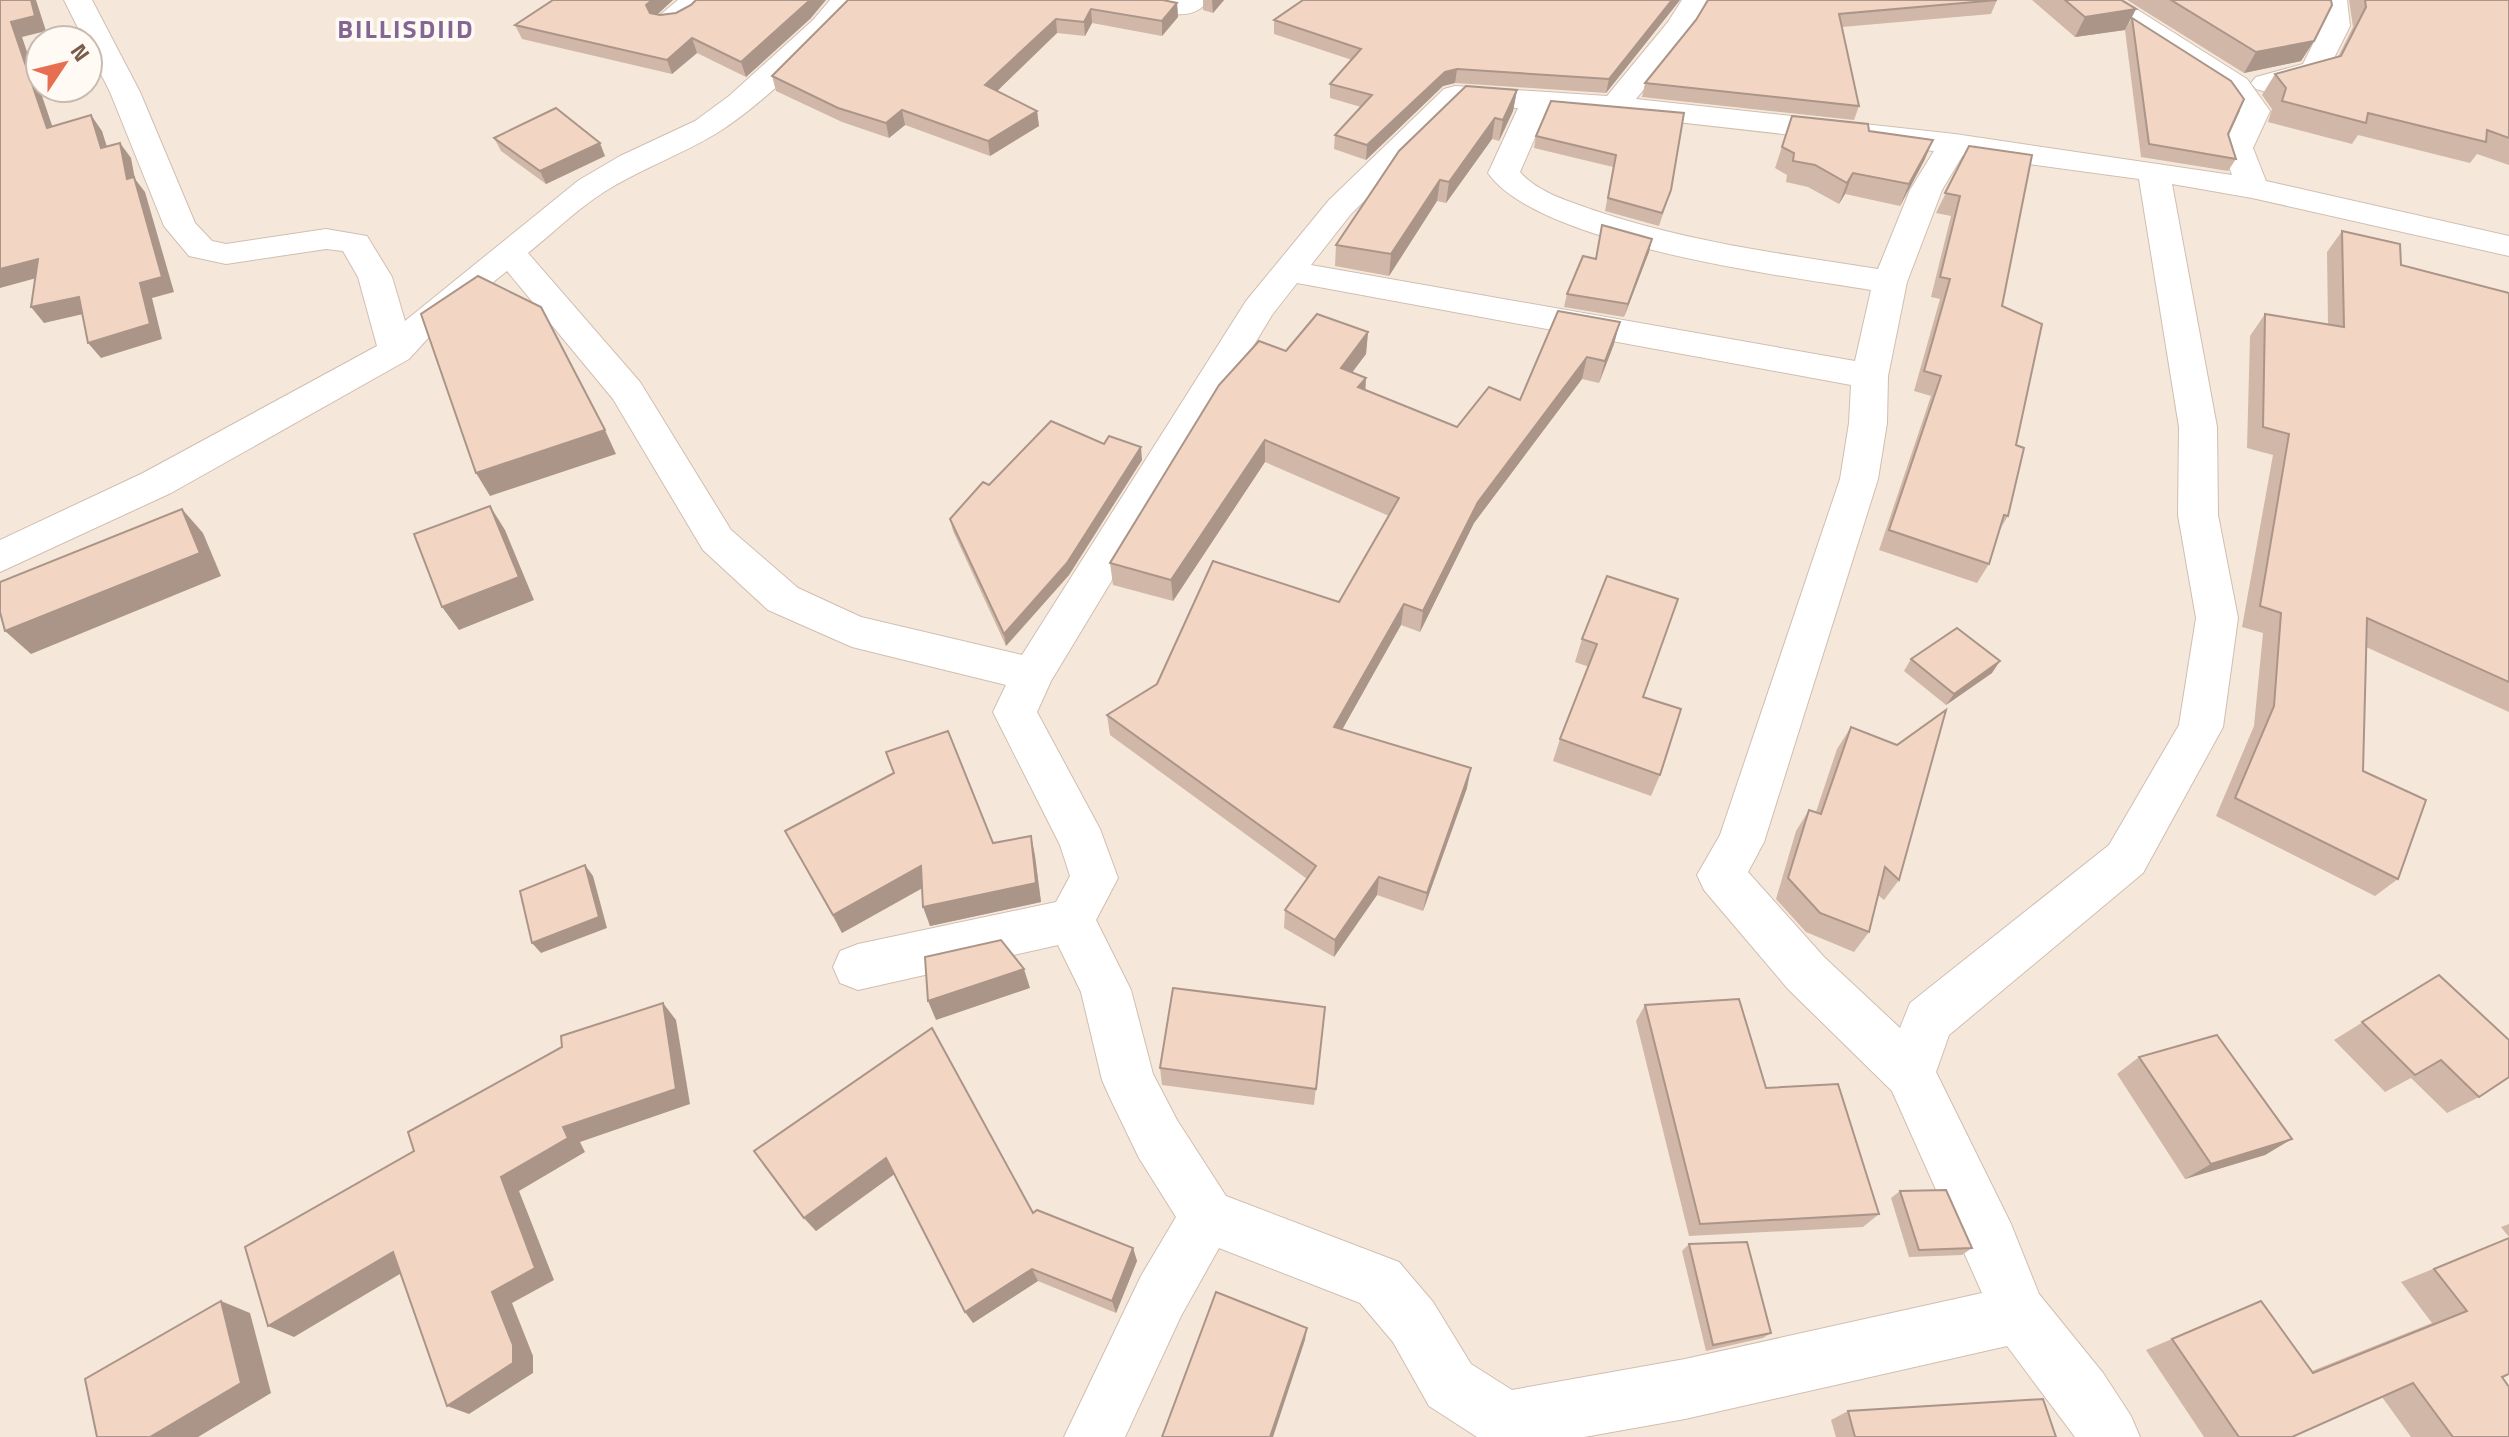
<svg xmlns="http://www.w3.org/2000/svg" width="2509" height="1437" viewBox="0 0 2509 1437" font-family="'Titillium Web',sans-serif">
	<style>
		.residential { fill: #f5e8da; fill-rule: evenodd }
		.lines { fill: none; stroke-linecap: round; stroke-linejoin: round }
		.minor-casing { stroke: #d1beb0; stroke-width: 2 }
		.minor { fill: #fff; fill-rule: evenodd }
		.wall { fill: #d1b7a8 }
		.shaded-wall { fill: #aa9588 }
		.building { fill: #f3d5c3; stroke: #aa9588; stroke-width: 2 }
		.labels { text-anchor: middle; stroke-width: 7; stroke-linejoin: round; paint-order: stroke }
		.far-district-label { font-size: 26px; font-weight: bold; letter-spacing: 2px; fill: #846695; stroke: #fffaf3 }
	</style>
	<rect width="100%" height="100%" fill="#fdf6ec"/>
	<path class="residential" d="M0 0H2509V1437H0ZM40 40H88V88H40Z"/>
	<g class="lines">
		<defs>
			<g id="minor">
				<path d="M64 0H92L140 92 195 223 212 241 226 244 326 229 367 236 392 277 405 321 579 180 620 156 695 121 729 96 813 20 830 0H859C831 40 758 108 717 133 681 155 640 169 604 192 577 209 553 233 528 253L640 382 731 530 798 588 861 617 1022 655 1246 301 1329 200 1444 89 1455 86 1607 96 1668 22 1682 0H1710L1690 32 1636 99 1955 134 2232 175 2223 148 2240 111 2226 91 2093 6 2089 0H2122L2247 79 2270 111 2253 148 2266 181 2509 236V256L2252 198 2172 184 2217 427 2218 515 2238 618 2223 727 2143 873 1949 1035 1936 1072 2011 1224 2039 1294 2103 1373 2131 1416 2140 1437H2075L2007 1346 1685 1419 1584 1437H1477L1429 1406 1393 1342 1360 1303 1219 1248 1181 1316 1125 1437H1064L1141 1276 1176 1217 1139 1158 1110 1098 1102 1080 1081 992 1058 945 858 990 840 983 833 967 840 951 858 944 1056 902 1070 876 1060 845 993 712 1006 685 852 647 768 610 703 550 613 399 507 271 440 325 409 359 171 493 0 572V540L143 473 377 346 358 277 343 251 326 249 226 264 189 256 164 226 110 92 88 48V40H84ZM1462 104 1518 108 1488 173C1538 245 1784 276 1871 290L1855 361 1311 265 1351 214ZM1547 110 1615 115 1934 151 1910 190 1878 269C1782 254 1688 242 1596 211 1571 202 1538 193 1520 172ZM1963 155 2139 179 2179 427 2178 515 2196 618 2179 725 2109 845 1910 1003 1900 1028 1824 957 1748 872 1764 842 1878 479 1887 423 1888 376 1907 282 1942 190ZM1297 283 1851 385 1849 423 1840 479 1720 835 1697 875 1704 890 1788 989 1892 1091 1982 1293 1685 1359 1512 1390 1471 1364 1433 1302 1399 1262 1226 1196 1177 1120 1153 1074 1131 990 1096 920 1118 878 1100 829 1037 712 1051 681 1272 315Z"/>
				<path d="M678 0H710C699 16 677 31 658 26L654 20Z"/>
				<path d="M1132 0H1209C1192 24 1161 12 1136 6Z"/>
				<polygon points="2319,0 2347,0 2350,26 2325,76 2266,92 2256,89 2251,83 2256,77 2303,64 2322,26"/>
			</g>
		</defs>
		<use href="#minor" class="minor-casing"/>
		<use href="#minor" class="minor"/>
	</g>
	<g class="wall">
		<polygon points="673,0 657,15 811,18 746,77 697,53 672,74 522,39 515,25"/>
		<polygon points="1203,0 1224,0 1213,13 1203,10"/>
		<polygon points="1303,0 1680,0 1606,93 1455,83 1443,86 1366,160 1334,149 1335,135 1361,107 1330,98 1330,84 1352,60 1274,34 1274,20"/>
		<polygon points="1997,0 1991,14 1842,27 1859,106 1854,120 1642,97 1645,83 1696,20"/>
		<polygon points="2032,0 2121,0 2136,9 2125,30 2075,37"/>
		<polygon points="2127,0 2331,0 2314,41 2301,61 2244,73"/>
		<polygon points="2349,0 2509,0 2509,165 2477,154 2470,163 2358,135 2352,144 2268,122 2272,109 2262,95 2275,74 2338,57 2353,27"/>
		<polygon points="1177,3 1178,17 1162,36 1092,23 1085,36 1057,33 997,91 1037,111 1039,126 990,156 905,125 889,138 842,122 776,91 772,76 845,4"/>
		<polygon points="2132,18 2228,134 2236,159 2228,171 2141,157 2125,30"/>
		<polygon points="1517,90 1513,111 1499,141 1492,139 1446,203 1437,201 1389,276 1335,266 1336,245"/>
		<polygon points="1551,101 1671,190 1659,226 1605,211 1613,167 1534,148 1536,136"/>
		<polygon points="1792,116 1869,131 1933,140 1924,161 1900,206 1845,194 1839,204 1808,187 1786,182 1787,175 1775,168"/>
		<polygon points="494,138 605,156 546,184 501,151"/>
		<polygon points="1969,146 2002,306 2016,445 2008,516 2000,529 1989,564 1977,583 1879,550 1931,396 1914,391 1940,299 1931,297 1951,216 1936,213"/>
		<polygon points="2342,231 2401,265 2509,293 2509,712 2366,647 2363,771 2398,879 2375,896 2216,816 2254,726 2263,633 2242,627 2273,455 2247,448 2250,336 2265,314 2328,325 2327,252"/>
		<polygon points="1652,239 1649,252 1624,317 1564,307 1567,294 1595,259"/>
		<polygon points="1558,311 1614,344 1599,383 1582,379 1474,523 1420,632 1401,625 1342,729 1467,788 1423,911 1377,895 1334,957 1284,928 1285,910 1307,879 1110,735 1107,715 1339,602 1389,516 1265,462 1173,601 1113,585 1110,563 1286,351 1368,332 1366,354 1352,372 1365,390 1457,427 1520,400"/>
		<polygon points="1142,460 1069,575 1006,646 953,531 950,519 989,485"/>
		<polygon points="1607,576 1643,697 1660,775 1651,796 1553,761 1560,739 1589,667 1575,662 1582,639"/>
		<polygon points="1911,659 1992,673 1946,705 1904,671"/>
		<polygon points="1851,727 1899,880 1884,900 1878,895 1869,932 1854,952 1806,932 1776,899 1796,831 1809,810 1816,812 1837,749"/>
		<polygon points="785,831 993,843 1031,836 1035,856 1041,902 930,926 922,888 842,933"/>
		<polygon points="2439,975 2479,1097 2447,1113 2411,1078 2385,1092 2334,1040"/>
		<polygon points="1645,1005 1766,1088 1879,1214 1863,1227 1689,1236 1636,1021"/>
		<polygon points="1325,1007 1314,1105 1162,1085 1160,1068"/>
		<polygon points="932,1028 1033,1213 1133,1248 1137,1261 1116,1313 1038,1281 973,1323 894,1174 816,1231 804,1218"/>
		<polygon points="2139,1057 2292,1139 2265,1155 2185,1179 2117,1074"/>
		<polygon points="1900,1191 1972,1248 1962,1255 1909,1257 1891,1198"/>
		<polygon points="2509,1224 2509,1237 2501,1227"/>
		<polygon points="2509,1238 2502,1377 2509,1437 2411,1437 2382,1397 2292,1437 2204,1437 2146,1350 2261,1301 2312,1371 2432,1323 2401,1282"/>
		<polygon points="1689,1244 1771,1333 1763,1338 1706,1351 1682,1251"/>
		<polygon points="1848,1411 2056,1437 1836,1437 1831,1420"/>
	</g>
	<g class="shaded-wall">
		<polygon points="31,0 36,0 46,31 22,37 58,143 47,128 11,22"/>
		<polygon points="652,0 673,0 651,20 646,5"/>
		<polygon points="810,0 826,0 811,18 746,77 741,62"/>
		<polygon points="1212,0 1224,0 1213,13"/>
		<polygon points="1672,0 1680,0 1606,93 1609,79"/>
		<polygon points="1177,3 1178,17 1162,36 1162,21"/>
		<polygon points="1091,9 1092,23 1085,36 1084,22"/>
		<polygon points="2136,9 2125,30 2075,37 2085,17"/>
		<polygon points="1056,19 1057,33 988,100 985,85"/>
		<polygon points="692,38 697,53 672,74 667,60"/>
		<polygon points="2314,41 2301,61 2244,73 2256,52"/>
		<polygon points="1457,69 1455,83 1443,86 1366,160 1367,145 1445,72"/>
		<polygon points="1517,90 1513,111 1499,141 1503,120"/>
		<polygon points="902,110 905,125 889,138 886,123"/>
		<polygon points="1037,111 1039,126 990,156 988,141"/>
		<polygon points="91,115 102,131 112,163 101,148"/>
		<polygon points="1495,118 1492,139 1446,203 1449,182"/>
		<polygon points="1933,140 1924,161 1900,206 1909,184"/>
		<polygon points="120,143 131,158 135,179 145,192 174,292 152,298 162,339 101,358 88,343 140,283 127,179"/>
		<polygon points="600,143 605,156 546,184 540,171"/>
		<polygon points="1853,173 1845,194 1839,204 1847,183"/>
		<polygon points="1440,180 1437,201 1389,276 1391,254"/>
		<polygon points="1652,239 1649,252 1624,317 1628,304"/>
		<polygon points="38,259 51,274 0,288 0,269"/>
		<polygon points="79,297 92,312 44,323 31,307"/>
		<polygon points="1620,322 1614,344 1599,383 1605,361"/>
		<polygon points="1368,332 1366,354 1339,390 1341,368"/>
		<polygon points="1587,357 1582,379 1474,523 1420,632 1423,611 1478,502"/>
		<polygon points="1366,378 1365,400 1358,387"/>
		<polygon points="605,430 616,454 490,496 476,473"/>
		<polygon points="1265,440 1265,462 1173,601 1171,580"/>
		<polygon points="1141,447 1142,460 1069,575 1006,646 1004,634"/>
		<polygon points="490,506 505,530 534,600 459,630 442,607"/>
		<polygon points="182,509 203,533 221,576 31,654 5,631"/>
		<polygon points="1404,604 1401,625 1333,746 1334,727"/>
		<polygon points="2000,661 1992,673 1946,705 1954,694"/>
		<polygon points="1471,768 1467,788 1423,911 1427,893"/>
		<polygon points="1031,836 1035,856 1041,902 930,926 923,907"/>
		<polygon points="585,865 593,876 607,928 541,953 532,943"/>
		<polygon points="921,866 928,885 842,933 833,915"/>
		<polygon points="1379,877 1377,895 1334,957 1335,940"/>
		<polygon points="1024,969 1030,988 936,1020 928,1001"/>
		<polygon points="663,1003 676,1020 690,1104 580,1142 585,1152 519,1191 554,1280 512,1303 533,1356 533,1373 469,1414 447,1406 492,1292 501,1177 563,1127"/>
		<polygon points="2292,1139 2265,1155 2185,1179 2211,1164"/>
		<polygon points="886,1158 896,1173 816,1231 804,1218"/>
		<polygon points="1133,1248 1137,1261 1116,1313 1112,1301"/>
		<polygon points="393,1252 415,1265 294,1337 268,1326"/>
		<polygon points="1032,1269 1038,1281 973,1323 965,1312"/>
		<polygon points="221,1301 250,1313 271,1393 198,1437 150,1437"/>
		<polygon points="1307,1328 1305,1340 1273,1437 1270,1437"/>
	</g>
	<g class="building">
		<polygon points="0,0 31,0 35,16 11,22 47,128 91,115 101,148 120,143 127,179 134,177 162,277 140,283 150,324 88,343 79,297 31,307 38,259 0,269"/>
		<polygon points="553,0 652,0 646,5 650,13 660,15 676,13 691,5 696,0 810,0 741,62 692,38 667,60 515,25"/>
		<polygon points="848,0 1163,0 1177,3 1162,21 1091,9 1084,22 1056,19 985,85 1037,111 988,141 902,110 886,123 838,108 772,76"/>
		<polygon points="1303,0 1672,0 1609,79 1457,69 1445,72 1367,145 1335,135 1372,95 1330,84 1361,49 1274,20"/>
		<polygon points="1708,0 1997,0 1839,14 1859,106 1645,83 1696,20"/>
		<polygon points="2065,0 2121,0 2136,9 2085,17"/>
		<polygon points="2171,0 2331,0 2332,5 2314,41 2256,52"/>
		<polygon points="2365,0 2509,0 2509,138 2487,130 2486,142 2368,113 2366,123 2282,101 2286,88 2275,74 2341,56 2366,7"/>
		<polygon points="2132,18 2231,81 2244,99 2228,134 2236,159 2149,144"/>
		<polygon points="1466,86 1517,90 1503,120 1495,118 1449,182 1440,180 1391,254 1336,245 1399,151"/>
		<polygon points="1551,101 1684,113 1671,190 1662,213 1608,198 1616,155 1536,136"/>
		<polygon points="556,108 600,143 540,171 494,138"/>
		<polygon points="1792,116 1868,124 1869,131 1933,140 1909,184 1853,173 1847,183 1815,165 1793,161 1794,153 1782,147"/>
		<polygon points="1969,146 2032,155 2002,306 2042,324 2016,445 2024,448 2008,516 2004,515 1989,564 1889,530 1941,376 1924,371 1950,279 1940,277 1960,196 1945,193"/>
		<polygon points="1602,225 1652,239 1628,304 1567,294 1583,256 1596,259"/>
		<polygon points="2342,231 2400,244 2401,265 2509,293 2509,682 2367,618 2363,771 2426,800 2398,879 2235,798 2274,706 2281,613 2260,606 2289,434 2263,427 2265,314 2344,327"/>
		<polygon points="478,276 541,307 605,430 476,473 421,314"/>
		<polygon points="1558,311 1620,322 1605,361 1587,357 1478,502 1423,611 1404,604 1334,727 1471,768 1427,893 1379,877 1335,940 1285,910 1316,866 1107,715 1157,684 1213,561 1339,602 1399,498 1265,440 1171,580 1110,563 1219,385 1259,341 1286,351 1317,314 1368,332 1341,368 1366,378 1358,387 1457,427 1489,387 1520,400"/>
		<polygon points="1051,421 1104,444 1109,436 1141,447 1067,563 1004,634 950,519 983,482 989,485"/>
		<polygon points="490,506 519,577 442,607 414,534"/>
		<polygon points="182,509 200,553 5,631 0,612 0,582"/>
		<polygon points="1607,576 1678,599 1643,697 1681,709 1660,775 1560,739 1597,644 1582,639"/>
		<polygon points="1957,628 2000,661 1954,694 1911,659"/>
		<polygon points="1946,710 1899,880 1885,867 1869,932 1820,913 1788,878 1809,810 1821,814 1851,727 1897,745"/>
		<polygon points="948,731 993,843 1031,836 1036,883 923,907 921,866 833,915 785,831 894,773 886,752"/>
		<polygon points="585,865 599,917 532,943 520,891"/>
		<polygon points="1001,940 1024,969 928,1001 925,957"/>
		<polygon points="2439,975 2509,1040 2509,1077 2479,1097 2441,1060 2415,1075 2362,1022"/>
		<polygon points="1173,988 1325,1007 1316,1089 1160,1068"/>
		<polygon points="1739,999 1766,1088 1838,1084 1879,1214 1700,1224 1645,1005"/>
		<polygon points="663,1003 676,1089 563,1127 568,1138 501,1177 535,1268 492,1292 513,1345 513,1363 447,1406 393,1252 268,1326 245,1247 414,1151 408,1132 562,1047 561,1036"/>
		<polygon points="932,1028 1033,1213 1037,1210 1133,1248 1112,1301 1032,1269 965,1312 886,1158 804,1218 754,1151"/>
		<polygon points="2217,1035 2292,1139 2211,1164 2139,1057"/>
		<polygon points="1946,1190 1972,1248 1919,1250 1900,1191"/>
		<polygon points="2509,1238 2509,1374 2502,1377 2509,1387 2509,1437 2453,1437 2413,1383 2292,1437 2239,1437 2172,1339 2261,1301 2313,1373 2467,1311 2434,1269"/>
		<polygon points="1747,1242 1771,1333 1713,1345 1689,1244"/>
		<polygon points="1216,1292 1307,1328 1270,1437 1162,1437"/>
		<polygon points="221,1301 241,1383 150,1437 97,1437 85,1379"/>
		<polygon points="2043,1399 2056,1437 1855,1437 1848,1411"/>
	</g>
	<g class="labels">
		<g class="far-district-label">
			<text x="406" y="38">BILLISDIID</text>
		</g>
	</g>
	<g transform="translate(64 64) rotate(55)"><circle r="38" fill="#fffaf3" stroke="#cabbb1" stroke-width="2"/>
	<path d="M0-6L14 30L0 20L-14 30Z" fill="#e76f51"/>
	<text y="-12" font-size="22" font-weight="bold" text-anchor="middle" fill="#7a5c4d">N</text>
	</g>
</svg>
